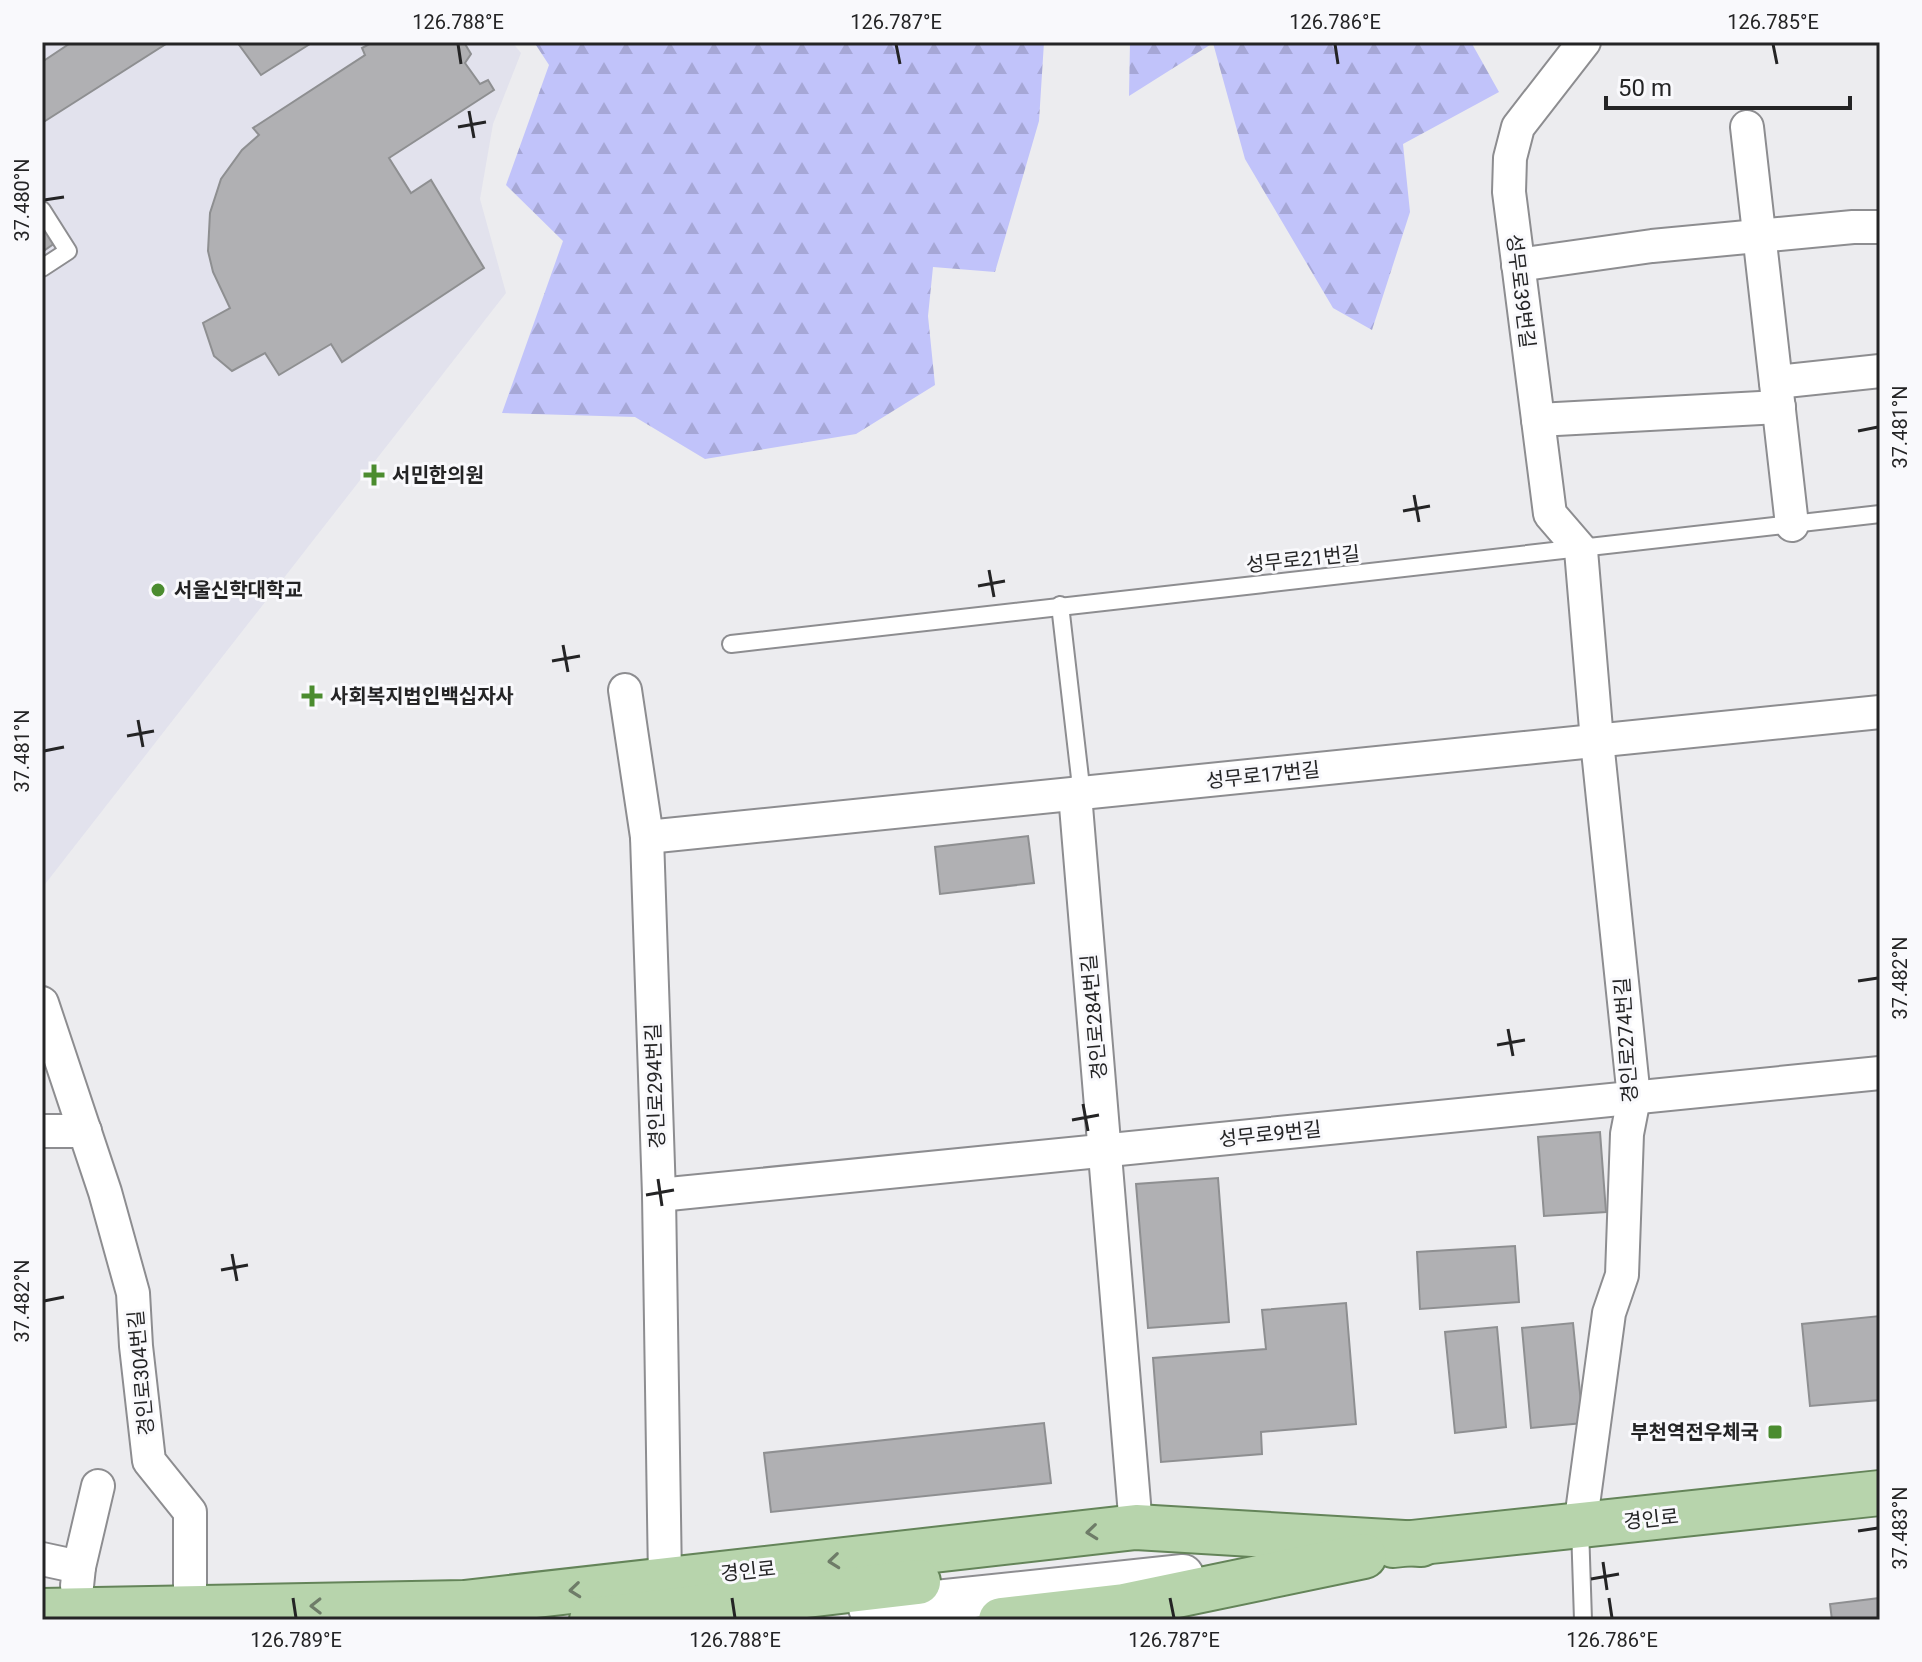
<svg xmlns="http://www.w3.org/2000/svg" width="1922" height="1662" viewBox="0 0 1922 1662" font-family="Roboto,'Noto Sans KR',sans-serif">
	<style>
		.built { fill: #e2e2ed }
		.forest { fill: url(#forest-firs) }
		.building { fill: #b0b0b3; stroke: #8e8f91; stroke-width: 2 }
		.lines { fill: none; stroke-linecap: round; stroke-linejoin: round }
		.service-casing { stroke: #8d8d90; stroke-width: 20 }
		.minor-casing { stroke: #8d8d90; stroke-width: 36 }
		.tertiary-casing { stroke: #8d8d90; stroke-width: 44 }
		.primary-casing { stroke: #648459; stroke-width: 48 }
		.service { stroke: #fff; stroke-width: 16 }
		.minor { stroke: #fff; stroke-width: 32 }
		.tertiary { stroke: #fff; stroke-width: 40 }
		.primary { stroke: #b7d4ac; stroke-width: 44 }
		.oneway { stroke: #6e7c68 }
		.ticks { fill: none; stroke: #242425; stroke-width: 3 }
		.poi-dot { fill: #4b8c2f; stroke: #f9f9fc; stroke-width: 3 }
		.labels { text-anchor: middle; stroke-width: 6; stroke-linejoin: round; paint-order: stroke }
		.street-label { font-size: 20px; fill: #242425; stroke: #f9f9fc }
		.poi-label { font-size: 20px; font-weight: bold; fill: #242425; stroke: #f9f9fc; text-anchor: start }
		.neatline { fill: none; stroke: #242425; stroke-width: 3 }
		.ticks-label { font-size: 20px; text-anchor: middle; fill: #242425 }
	</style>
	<defs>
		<pattern id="forest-firs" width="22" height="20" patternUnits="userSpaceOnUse" patternTransform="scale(2)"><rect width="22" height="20" fill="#c1c3fa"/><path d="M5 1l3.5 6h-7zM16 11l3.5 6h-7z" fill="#a6a7d6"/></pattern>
	</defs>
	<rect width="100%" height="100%" fill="#ececef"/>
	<polygon class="built" points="42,42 512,42 521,53 493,124 480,199 506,293 42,888"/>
	<g class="forest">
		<polygon points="534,42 1044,42 1039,121 995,272 933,267 928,316 935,385 856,434 705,459 635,417 502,413 563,241 506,185 549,65"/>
		<polygon points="1130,42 1471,42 1499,92 1403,144 1410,212 1372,330 1333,308 1245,159 1213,43 1129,96"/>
	</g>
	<g class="building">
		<polygon points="72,42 169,42 42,123 42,62"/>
		<polygon points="237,42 313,42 261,75"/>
		<polygon points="373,42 465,44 471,54 465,63 480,84 488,80 494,90 389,158 411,193 431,180 484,268 342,362 331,344 279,375 265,353 232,371 214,356 203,323 230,308 213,272 208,251 210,213 221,179 242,150 259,135 253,128 365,55 362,48"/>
		<polygon points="42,223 55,243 42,252"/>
		<polygon points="1028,836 1034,883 940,894 935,847"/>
		<polygon points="1600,1132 1606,1212 1544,1216 1538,1137"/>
		<polygon points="1218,1178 1229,1322 1148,1328 1136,1184"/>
		<polygon points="1515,1246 1519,1302 1420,1309 1417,1252"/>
		<polygon points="1346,1303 1356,1424 1261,1432 1262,1454 1161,1462 1153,1358 1266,1349 1262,1310"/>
		<polygon points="1880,1316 1880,1400 1810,1406 1802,1324"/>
		<polygon points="1573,1323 1583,1423 1531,1428 1522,1328"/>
		<polygon points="1497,1327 1506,1427 1455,1433 1445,1332"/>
		<polygon points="1044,1423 1051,1483 771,1512 764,1453"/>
		<polygon points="1880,1598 1880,1620 1832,1620 1830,1604"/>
	</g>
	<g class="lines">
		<defs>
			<g id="service">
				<polyline points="42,210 68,251 42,268"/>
				<polyline points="1060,605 1080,778 1075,794"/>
				<path d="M731 644C1114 599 1497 560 1880 514"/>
				<polyline points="1580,1527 1583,1620"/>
			</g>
			<g id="minor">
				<polyline points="1747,127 1792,525"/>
				<polyline points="1518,265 1652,246 1853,227 1880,227"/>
				<polyline points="1776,382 1880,371"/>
				<polyline points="1538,420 1779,407"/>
				<polyline points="625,690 647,837 659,1195 665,1580"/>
				<polyline points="1075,794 1136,1527"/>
				<polyline points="647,837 1880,712"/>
				<polyline points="42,1003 105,1192 133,1293 136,1346 149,1461 190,1512 190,1608"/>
				<polyline points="42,1131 85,1131"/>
				<polyline points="659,1195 1880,1073"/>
				<polyline points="1580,1527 1609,1313 1622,1275 1627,1134 1634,1098 1597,741 1581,550 1550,514 1509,192 1510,158 1518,127 1584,42"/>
				<polyline points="42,1559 79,1567 77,1586"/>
				<polyline points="79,1567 98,1486"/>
			</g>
			<polyline id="tertiary" points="869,1608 1183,1575"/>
			<g id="primary">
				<polyline points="1393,1545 1880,1493"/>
				<polyline points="42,1611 464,1603 1136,1527 1421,1544"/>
				<polyline points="592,1620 918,1582"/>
				<polyline points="1001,1620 1124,1606 1364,1556"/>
			</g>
		</defs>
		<use href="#service" class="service-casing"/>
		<use href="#minor" class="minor-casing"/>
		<use href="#tertiary" class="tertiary-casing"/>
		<use href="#primary" class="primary-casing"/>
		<use href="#service" class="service"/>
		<use href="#minor" class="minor"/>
		<use href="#tertiary" class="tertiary"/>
		<use href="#primary" class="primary"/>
	</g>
	<defs><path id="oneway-chevron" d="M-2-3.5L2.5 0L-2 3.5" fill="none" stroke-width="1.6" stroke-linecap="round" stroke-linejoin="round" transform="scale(2)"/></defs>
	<g class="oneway">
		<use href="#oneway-chevron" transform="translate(1092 1532) rotate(174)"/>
		<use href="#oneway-chevron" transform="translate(834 1561) rotate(174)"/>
		<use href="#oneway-chevron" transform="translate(575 1590) rotate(174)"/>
		<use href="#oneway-chevron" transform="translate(316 1606) rotate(179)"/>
	</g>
	<path class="ticks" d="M458 44 461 64M896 44 900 64M1335 44 1338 64M1773 44 1777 64M469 111 474 138M458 127 486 122M44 200 64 197M1858 431 1878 427M1414 495 1419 522M1403 511 1430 506M989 570 994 597M978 586 1005 581M563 645 568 672M552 661 580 656M138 720 143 747M127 736 154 731M44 751 64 747M1858 981 1878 978M1508 1029 1513 1056M1497 1045 1525 1040M1083 1104 1088 1131M1072 1120 1099 1115M658 1179 662 1206M646 1195 674 1190M232 1254 237 1281M221 1270 248 1265M44 1301 64 1297M1858 1531 1878 1528M1603 1562 1607 1590M1591 1579 1619 1574M293 1598 296 1618M732 1598 735 1618M1170 1598 1174 1618M1609 1598 1612 1618"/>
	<g class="poi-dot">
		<path d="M370 463h8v8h8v8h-8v8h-8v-8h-8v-8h8z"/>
		<circle cx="158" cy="590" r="8"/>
		<path d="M308 684h8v8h8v8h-8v8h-8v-8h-8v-8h8z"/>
		<rect x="1767" y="1424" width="16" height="16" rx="4"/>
	</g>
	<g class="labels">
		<g class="street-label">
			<text transform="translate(1521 291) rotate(83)" y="7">성무로39번길</text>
			<text transform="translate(1303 559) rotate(-6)" y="7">성무로21번길</text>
			<text transform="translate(1263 775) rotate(-6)" y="7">성무로17번길</text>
			<text transform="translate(1094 1017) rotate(-95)" y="7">경인로284번길</text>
			<text transform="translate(1626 1040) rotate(-94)" y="7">경인로274번길</text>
			<text transform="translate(655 1086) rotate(-92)" y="7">경인로294번길</text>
			<text transform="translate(1270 1134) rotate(-6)" y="7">성무로9번길</text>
			<text transform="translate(141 1373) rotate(-95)" y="7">경인로304번길</text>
			<text transform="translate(1651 1519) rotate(-6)" y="7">경인로</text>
			<text transform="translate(748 1571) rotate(-6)" y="7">경인로</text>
		</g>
		<g class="poi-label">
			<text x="392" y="482">서민한의원</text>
			<text x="174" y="597">서울신학대학교</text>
			<text x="330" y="703">사회복지법인백십자사</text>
			<text x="1759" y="1439" text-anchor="end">부천역전우체국</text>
		</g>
	</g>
	<rect width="1922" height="1662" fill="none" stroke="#f9f9fc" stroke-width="88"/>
	<path d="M1606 96v12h244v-12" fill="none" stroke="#242425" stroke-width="4"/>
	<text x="1618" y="96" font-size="24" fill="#242425" stroke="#f9f9fc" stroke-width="6" paint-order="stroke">50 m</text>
	<rect x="44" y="44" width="1834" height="1574" class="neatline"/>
	<g class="ticks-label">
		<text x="458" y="29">126.788°E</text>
		<text x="896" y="29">126.787°E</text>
		<text x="1335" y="29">126.786°E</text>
		<text x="1773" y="29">126.785°E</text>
		<text transform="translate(22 200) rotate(-90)" y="7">37.480°N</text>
		<text transform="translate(1900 427) rotate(-90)" y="7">37.481°N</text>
		<text transform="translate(22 751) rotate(-90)" y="7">37.481°N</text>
		<text transform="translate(1900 978) rotate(-90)" y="7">37.482°N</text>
		<text transform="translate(22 1301) rotate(-90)" y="7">37.482°N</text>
		<text transform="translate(1900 1528) rotate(-90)" y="7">37.483°N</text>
		<text x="296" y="1647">126.789°E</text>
		<text x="735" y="1647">126.788°E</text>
		<text x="1174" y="1647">126.787°E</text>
		<text x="1612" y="1647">126.786°E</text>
	</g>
</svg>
